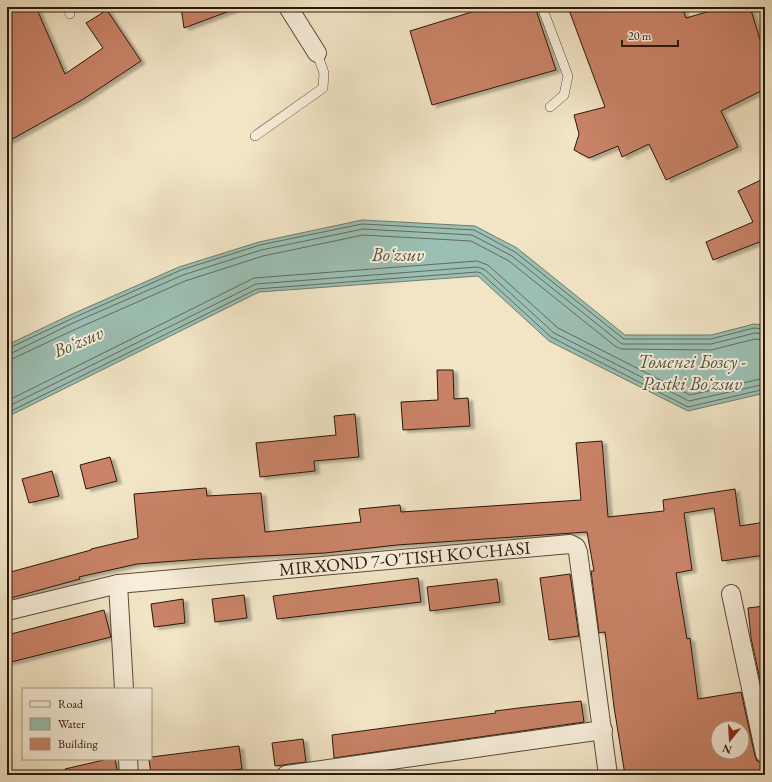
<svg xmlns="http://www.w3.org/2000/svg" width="772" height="782" viewBox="0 0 772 782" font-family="'EB Garamond',serif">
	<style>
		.water { fill: #9bbfb3; stroke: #6d7c6f }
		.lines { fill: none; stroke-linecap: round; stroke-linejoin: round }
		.shore { stroke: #626b5e; stroke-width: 1 }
		.building { fill: #ca8367; stroke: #291709; fill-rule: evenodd; filter: url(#shadow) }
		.service-casing { stroke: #5b4a38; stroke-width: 10 }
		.minor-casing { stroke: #5b4a38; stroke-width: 20 }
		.service { stroke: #f7eeda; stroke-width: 9 }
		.minor { stroke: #f7eeda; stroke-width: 18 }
		.labels { text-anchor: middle; stroke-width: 4; stroke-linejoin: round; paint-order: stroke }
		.street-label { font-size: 18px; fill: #291709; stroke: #f7eeda }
		.water-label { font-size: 19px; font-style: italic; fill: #515244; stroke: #f7eeda }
	</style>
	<defs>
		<filter id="shadow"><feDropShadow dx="4.5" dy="2.5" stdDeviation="1" flood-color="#0004"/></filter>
	</defs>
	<rect width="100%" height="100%" fill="#f2e5c6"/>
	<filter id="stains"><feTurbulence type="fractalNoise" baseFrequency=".005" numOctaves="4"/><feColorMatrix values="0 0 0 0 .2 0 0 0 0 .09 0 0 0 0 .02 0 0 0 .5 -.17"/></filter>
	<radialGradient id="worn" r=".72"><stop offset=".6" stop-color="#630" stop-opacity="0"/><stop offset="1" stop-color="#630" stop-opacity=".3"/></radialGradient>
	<polygon class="water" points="362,220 475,226 517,248 625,335 711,335 754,324 765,325 765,393 688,411 549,341 478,276 259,292 7,417 7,345 70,315 179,267 259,242"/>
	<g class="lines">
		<g class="shore">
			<polyline points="7,349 71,319 181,270 260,245 362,224 474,230 515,252 624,339 711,339 754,328 765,329"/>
			<polyline points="7,354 12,353 73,323 183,275 261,250 363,229 472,235 512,256 622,344 711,344 755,333 765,334"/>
			<polyline points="7,360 14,358 76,329 185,281 263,256 363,235 471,241 509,261 615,346 621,349 711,350 755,339 765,340"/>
			<polyline points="7,401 254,278 477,261 488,265 558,328 690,395 765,378"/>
			<polyline points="7,407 256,284 477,267 484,269 554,333 689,401 765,384"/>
			<polyline points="7,413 257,289 477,272 481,273 551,337 688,407 765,389"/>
		</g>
	</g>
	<g class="building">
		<polygon points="7,7 36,7 65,74 103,48 86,23 107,10 141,61 82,100 7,142"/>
		<polygon points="181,7 235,7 235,9 184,28"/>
		<polygon points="488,7 535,7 556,70 432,105 410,31"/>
		<polygon points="578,7 682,7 686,18 724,7 750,7 765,56 765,89 721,111 738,147 666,180 649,144 622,157 618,146 589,158 574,150 579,134 574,115 605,107 569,10"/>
		<polygon points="765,178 765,246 762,241 713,260 706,242 753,222 738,191"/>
		<polygon points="437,370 453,370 454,399 468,398 470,426 403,430 401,402 438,400"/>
		<polygon points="355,414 359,457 314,461 315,471 260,477 256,443 336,435 334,416"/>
		<path d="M602 441 608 517 664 511 663 500 735 489 740 526 765 522V555L722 561 714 508 684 513 692 570 676 573 687 639 690 638 698 699 741 692 755 756 757 761 765 764V775H625L614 707 605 632 599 633 591 571H594L587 532 397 545 325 553 202 559 137 564 79 577 80 579 7 599V573L91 550V549L138 538 134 494 206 488 207 496 261 493 265 532 361 522 359 509 400 505 401 512 581 500 576 443ZM718 728H742V752H718Z"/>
		<polygon points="110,457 117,481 86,489 80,465"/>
		<polygon points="52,471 59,496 29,503 22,479"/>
		<polygon points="570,574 579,636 549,640 540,578"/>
		<polygon points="418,578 421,602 277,619 273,596"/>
		<polygon points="497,579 500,602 430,611 427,587"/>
		<polygon points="244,595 247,618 215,622 212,599"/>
		<polygon points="183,599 185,623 154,627 151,604"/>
		<polygon points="765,606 765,703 751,638 748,608"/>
		<polygon points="104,610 111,637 7,663 7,635"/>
		<polygon points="581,701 584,722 334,758 332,735 496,713 495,711 527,707"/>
		<polygon points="303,739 306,762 275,766 272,743"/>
		<polygon points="239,746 242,769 195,775 151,775 149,759 151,759 151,757"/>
		<polygon points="108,759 115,759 118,775 66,775 65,769"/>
	</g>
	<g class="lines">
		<defs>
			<g id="service">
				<polyline points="68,7 70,14"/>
				<polyline points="542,7 568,76 564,95 550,107"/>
				<polyline points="255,136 323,88 324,73 317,53"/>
			</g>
			<g id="minor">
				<polyline points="288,7 317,53"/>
				<polyline points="118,584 124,689"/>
				<polyline points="731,594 765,754"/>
				<path id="s1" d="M7 611 118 584 570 544 576 547 578 552 608 775"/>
				<polyline points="128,759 129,775"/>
				<polyline points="286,775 603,730"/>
			</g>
		</defs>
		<use href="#service" class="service-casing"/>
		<use href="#minor" class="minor-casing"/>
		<use href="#service" class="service"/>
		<use href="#minor" class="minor"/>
	</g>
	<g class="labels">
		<g class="street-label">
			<text dy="6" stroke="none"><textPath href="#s1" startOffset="402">MIRXOND 7-O'TISH KO'CHASI</textPath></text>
		</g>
		<g class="water-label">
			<text x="398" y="261">Boʻzsuv</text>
			<text transform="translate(78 341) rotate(-23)" y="7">Boʻzsuv</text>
			<text x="692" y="368">Төменгі Бозсу -<tspan x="692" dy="22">Pastki Boʻzsuv</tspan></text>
		</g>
	</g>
	<rect width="772" height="782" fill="none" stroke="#f2e5c6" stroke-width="24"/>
	<rect x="8" y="8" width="756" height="766" fill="none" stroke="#291709" stroke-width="2"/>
	<rect x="12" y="12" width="748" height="758" fill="none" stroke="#291709"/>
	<rect x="22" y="688" width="130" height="72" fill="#f7eeda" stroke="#a59886"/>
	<rect x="30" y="701" width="20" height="6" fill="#f7eeda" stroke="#a59886"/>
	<text x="58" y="708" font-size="12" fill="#291709">Road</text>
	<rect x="30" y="718" width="20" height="12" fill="#9bbfb3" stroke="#a59886"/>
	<text x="58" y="728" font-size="12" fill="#291709">Water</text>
	<rect x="30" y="738" width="20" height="12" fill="#ca8367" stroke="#a59886"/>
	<text x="58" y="748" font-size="12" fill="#291709">Building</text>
	<g transform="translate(730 740) rotate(198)"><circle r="19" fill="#f7eeda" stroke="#a59886"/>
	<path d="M0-3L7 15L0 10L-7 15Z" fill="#8f2418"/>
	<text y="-6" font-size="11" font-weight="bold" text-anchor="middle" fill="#291709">N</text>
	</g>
	<path d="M622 40v6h56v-6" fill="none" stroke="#291709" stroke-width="2"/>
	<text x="628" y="40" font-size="12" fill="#291709" stroke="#f7eeda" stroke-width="3" paint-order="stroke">20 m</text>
	<rect width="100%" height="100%" filter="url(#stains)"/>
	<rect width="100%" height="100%" fill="url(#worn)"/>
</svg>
